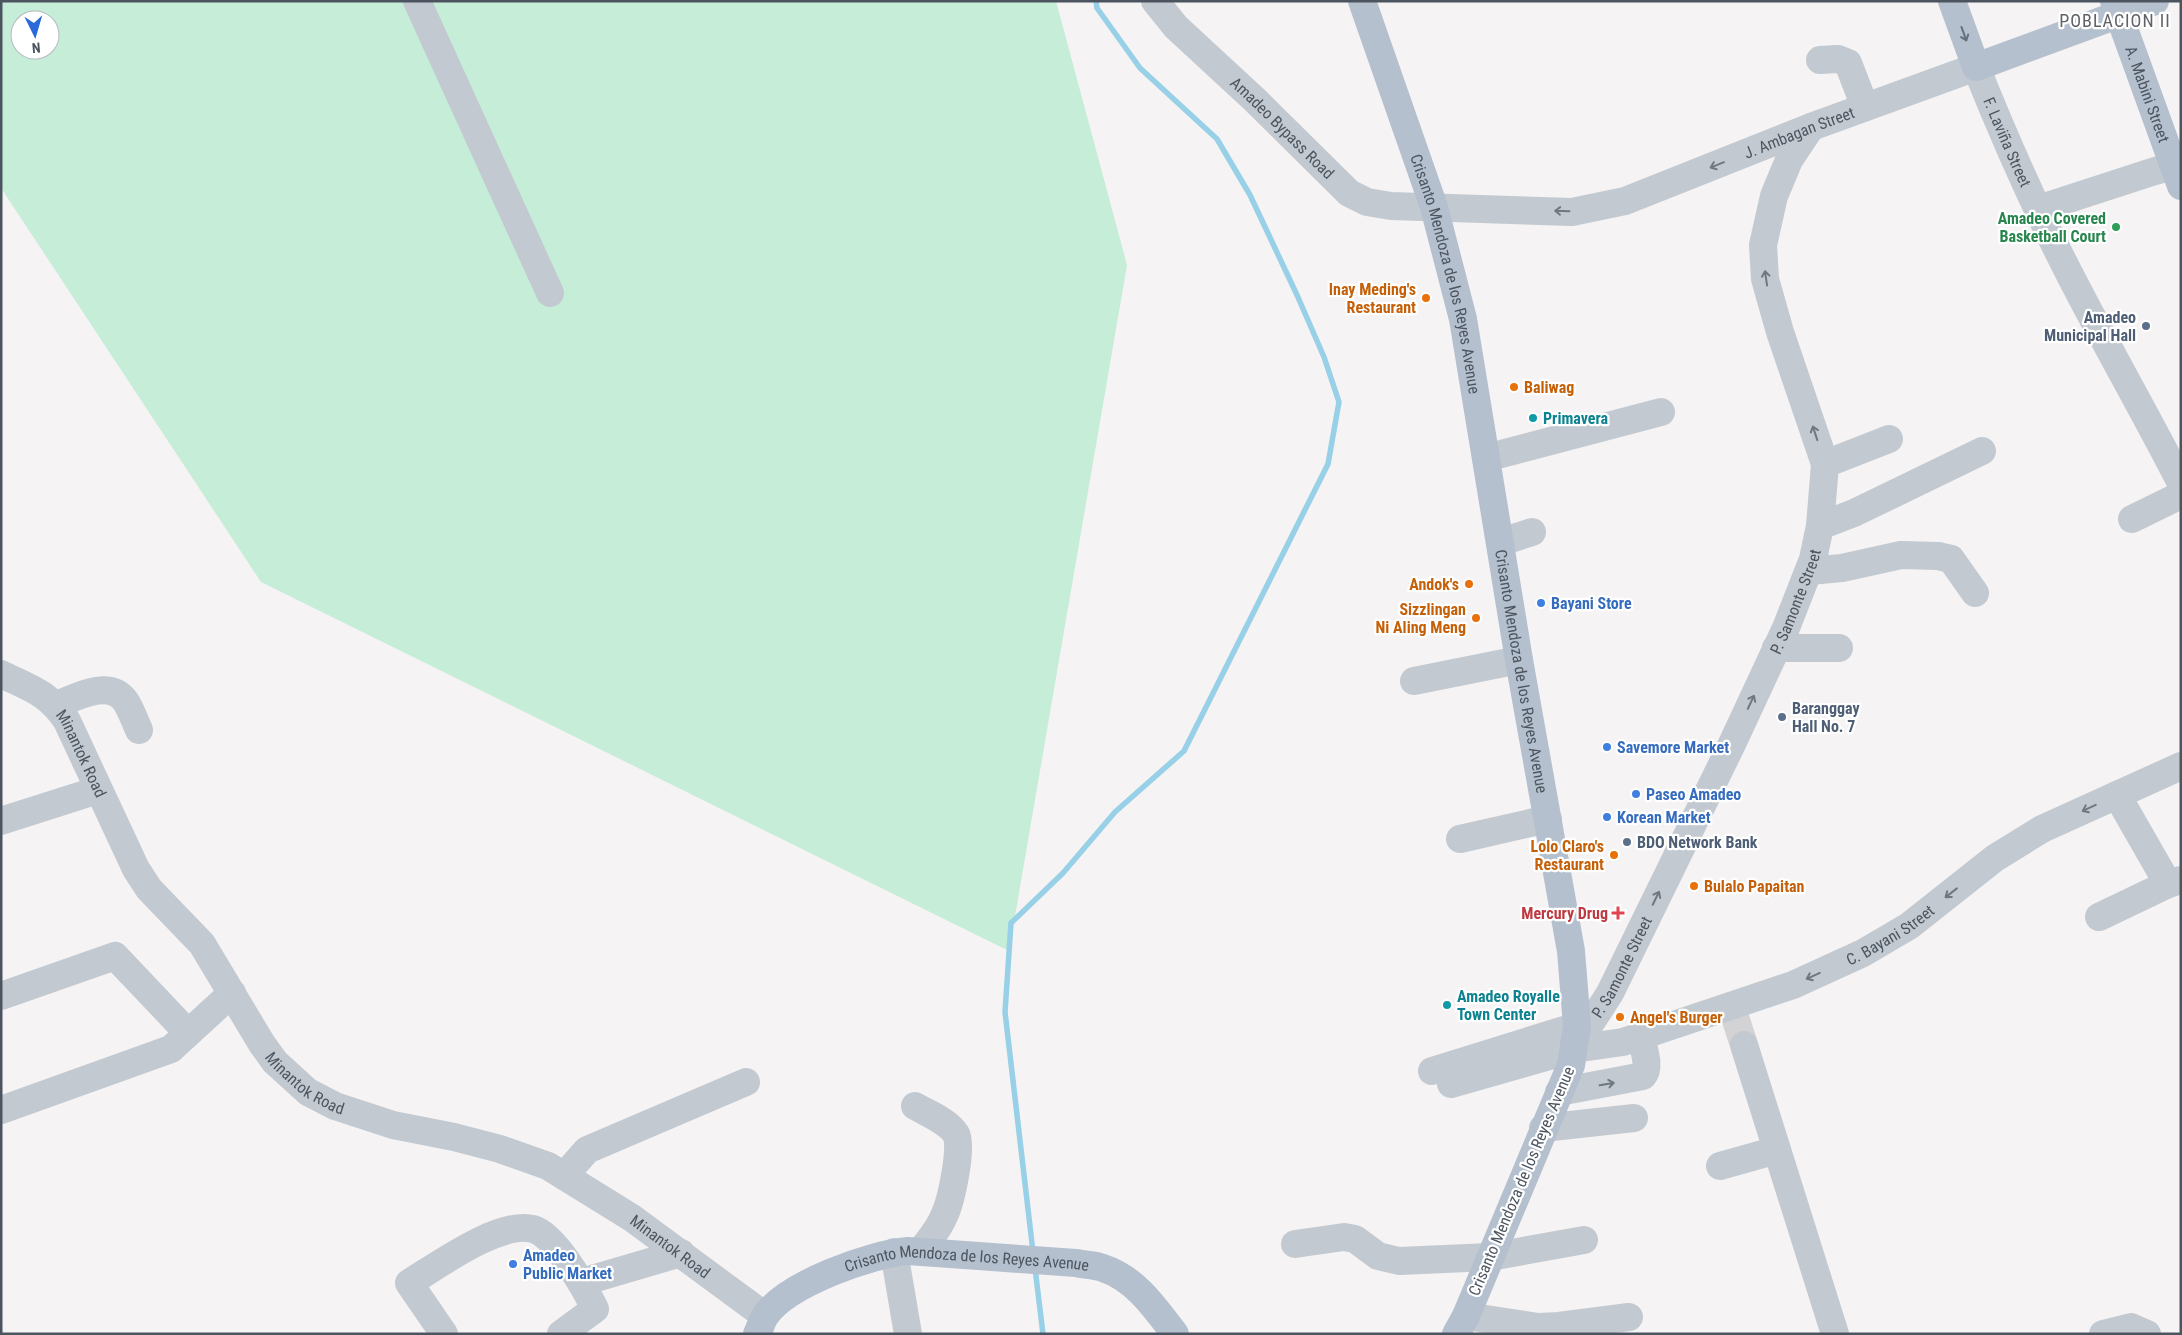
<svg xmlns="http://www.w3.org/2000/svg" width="2182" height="1335" viewBox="0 0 2182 1335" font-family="'Roboto Condensed',sans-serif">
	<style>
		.green { fill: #c6edd8; fill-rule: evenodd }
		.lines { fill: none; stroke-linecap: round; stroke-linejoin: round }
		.stream { stroke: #97d0e7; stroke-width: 5.5 }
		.minor-tunnel { stroke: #d3d3d5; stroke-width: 28; stroke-dasharray: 28 14; stroke-linecap: butt }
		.minor { stroke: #c2c9d0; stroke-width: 28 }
		.major { stroke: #b5c0cf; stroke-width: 28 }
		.oneway { stroke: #66707b }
		.oneway2 { stroke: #6f7881 }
		.leisure-dot { fill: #2e9e5b; stroke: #fff; stroke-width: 2 }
		.food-dot { fill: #e8710a; stroke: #fff; stroke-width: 2 }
		.service-dot { fill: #5c6f8a; stroke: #fff; stroke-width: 2 }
		.culture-dot { fill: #0f9aa8; stroke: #fff; stroke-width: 2 }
		.shop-dot { fill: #3f7fe0; stroke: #fff; stroke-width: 2 }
		.health-dot { fill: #e0444e; stroke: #fff; stroke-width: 2 }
		.labels { text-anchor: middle; stroke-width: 4.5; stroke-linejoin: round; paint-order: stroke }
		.street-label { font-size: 16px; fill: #4c555f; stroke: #fff }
		.leisure-label { font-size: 16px; font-weight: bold; fill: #27864d; stroke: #fff; text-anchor: end }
		.food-label { font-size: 16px; font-weight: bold; fill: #c56008; stroke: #fff; text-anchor: end }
		.service-label { font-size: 16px; font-weight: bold; fill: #4e5e75; stroke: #fff; text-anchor: start }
		.culture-label { font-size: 16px; font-weight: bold; fill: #0d838f; stroke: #fff; text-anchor: start }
		.shop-label { font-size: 16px; font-weight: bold; fill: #366cbe; stroke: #fff; text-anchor: start }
		.health-label { font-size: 16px; font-weight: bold; fill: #be3a42; stroke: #fff; text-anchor: end }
		.neighbourhood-label { font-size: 18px; letter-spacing: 1px; fill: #606267; stroke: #fff }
	</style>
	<rect width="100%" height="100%" fill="#f5f3f3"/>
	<path class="green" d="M1 1H1056L1127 265 1009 951 261 582 1 188ZM20 20H50V50H20Z"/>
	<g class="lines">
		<g class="stream">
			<polyline points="1033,1252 1005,1012 1011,923 1063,873 1115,812 1184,751 1328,464 1339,402 1324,357 1297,295 1250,195 1217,139 1140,68 1097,8 1096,1"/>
			<polyline points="1035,1268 1043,1334"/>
		</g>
		<polyline class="minor-tunnel" points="1735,1017 1744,1045"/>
		<g class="minor">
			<polyline points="417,1 550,293"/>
			<path id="s1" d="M1155 1 1176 27 1255 100 1349 193 1367 202 1391 206 1572 212 1625 201 1811 127 1976 67C2004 137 2035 207 2070 275 2106 345 2145 413 2181 483"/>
			<polyline points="1820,60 1838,59 1848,63 1865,107"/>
			<polyline points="2038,209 2155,171 2181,164"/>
			<polyline points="1486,458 1661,412"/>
			<polyline points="1825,464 1889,439"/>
			<polyline points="2132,519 2181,495"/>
			<polyline points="1820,526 1854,513 1982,451"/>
			<polyline points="1501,542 1532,532"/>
			<polyline points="1809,571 1842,568 1901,555 1938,556 1951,559 1975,593"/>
			<polyline points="1776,648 1839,648"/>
			<path id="s2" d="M1 674C30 688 49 693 67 721L136 869 149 889 202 944 262 1044 275 1062 308 1092 335 1106 393 1125 454 1137 500 1149 548 1166 632 1218 765 1316"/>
			<polyline points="1414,681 1519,660"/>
			<path d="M57 705C76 697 110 678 126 702 131 710 135 721 139 730"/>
			<polyline points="2117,795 2168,884 2181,880"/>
			<polyline points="1,821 98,790"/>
			<polyline points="1460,839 1548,819"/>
			<polyline points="2099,917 2168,884"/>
			<polyline points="1,996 115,956 188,1033"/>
			<polyline points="1744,1045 1835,1334"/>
			<path id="s3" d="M1574 1049 1610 993 1731 746 1786 628 1813 559 1820 526 1825 464 1780 332 1765 279 1763 245 1774 196 1789 160 1811 127"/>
			<polyline points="1432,1071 1577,1026"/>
			<path id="s4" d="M1451 1084 1574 1049 1623 1042 1793 985 1863 953 1909 926 1995 858 2042 829 2181 766"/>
			<path d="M1559 1092 1643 1076C1651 1067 1643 1048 1641 1036"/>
			<path d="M915 1106C927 1113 948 1121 956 1134 963 1146 951 1202 944 1216 939 1229 929 1240 921 1251"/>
			<polyline points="1,1110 171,1049 232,993"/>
			<polyline points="1543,1128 1634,1118"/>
			<polyline points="1720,1166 1777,1150"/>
			<polyline points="564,1176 587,1150 746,1082"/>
			<polyline points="1295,1244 1344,1237 1355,1239 1378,1256 1399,1261 1490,1257 1584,1240"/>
			<polyline points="894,1252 908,1334"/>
			<polyline points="582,1282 681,1253"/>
			<polyline points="1466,1316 1538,1327 1559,1326 1629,1317"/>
			<path d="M444 1334 409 1283C437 1266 500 1220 533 1229 555 1235 585 1288 595 1309L561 1334"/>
			<polyline points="2103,1334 2131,1327 2147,1334"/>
		</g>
		<g class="major">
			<path id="s5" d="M1362 1 1434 207 1463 319 1519 660 1571 951 1577 1026 1571 1065 1466 1316 1456 1334"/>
			<polyline points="1952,1 1976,67 2155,1"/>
			<path id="s6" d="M2114 1 2181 186"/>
			<path id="s7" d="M757 1334C760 1328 762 1321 765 1316 787 1284 870 1254 908 1251L1076 1263C1085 1265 1095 1265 1103 1268 1136 1279 1155 1308 1175 1334"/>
		</g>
	</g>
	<defs><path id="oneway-shaft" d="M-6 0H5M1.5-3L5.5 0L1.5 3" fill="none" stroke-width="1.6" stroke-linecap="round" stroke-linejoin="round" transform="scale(1.25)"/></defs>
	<use class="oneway" href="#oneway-shaft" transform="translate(1964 34) rotate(70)"/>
	<g class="oneway2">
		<use href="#oneway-shaft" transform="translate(1717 165) rotate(158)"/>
		<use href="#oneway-shaft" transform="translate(1562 211) rotate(-178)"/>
		<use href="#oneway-shaft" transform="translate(1766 278) rotate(-98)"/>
		<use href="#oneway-shaft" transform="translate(1815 433) rotate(-108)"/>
		<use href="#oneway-shaft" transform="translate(1751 702) rotate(-65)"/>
		<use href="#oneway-shaft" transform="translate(2089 808) rotate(155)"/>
		<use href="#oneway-shaft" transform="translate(1951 893) rotate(142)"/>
		<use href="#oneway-shaft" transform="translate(1656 898) rotate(-64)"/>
		<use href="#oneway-shaft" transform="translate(1813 976) rotate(156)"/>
		<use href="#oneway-shaft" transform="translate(1607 1084) rotate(-10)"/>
	</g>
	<circle class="leisure-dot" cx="2116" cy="227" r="5"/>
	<g class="food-dot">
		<circle cx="1426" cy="298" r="5"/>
		<circle cx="1514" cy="387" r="5"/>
		<circle cx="1469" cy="584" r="5"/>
		<circle cx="1476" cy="618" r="5"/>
		<circle cx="1614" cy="855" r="5"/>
		<circle cx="1694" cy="886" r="5"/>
		<circle cx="1620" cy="1017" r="5"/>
	</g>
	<g class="service-dot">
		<circle cx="2146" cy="326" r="5"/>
		<circle cx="1782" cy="717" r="5"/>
		<circle cx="1627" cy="842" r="5"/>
	</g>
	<g class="culture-dot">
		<circle cx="1533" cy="418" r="5"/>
		<circle cx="1447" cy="1005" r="5"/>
	</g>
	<g class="shop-dot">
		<circle cx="1541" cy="603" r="5"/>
		<circle cx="1607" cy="747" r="5"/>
		<circle cx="1636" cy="794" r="5"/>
		<circle cx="1607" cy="817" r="5"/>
		<circle cx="513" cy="1264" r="5"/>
	</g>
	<path class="health-dot" d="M1615.5 905.5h5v5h5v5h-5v5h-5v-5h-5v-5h5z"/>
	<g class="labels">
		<g class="street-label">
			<text dy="6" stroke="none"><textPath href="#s6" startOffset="99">A. Mabini Street</textPath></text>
			<text dy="6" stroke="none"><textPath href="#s1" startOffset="180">Amadeo Bypass Road</textPath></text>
			<text dy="6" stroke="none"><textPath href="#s1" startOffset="740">J. Ambagan Street</textPath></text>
			<text dy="6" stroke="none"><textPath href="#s1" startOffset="1010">F. Laviña Street</textPath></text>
			<text dy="6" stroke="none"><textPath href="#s5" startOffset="286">Crisanto Mendoza de los Reyes Avenue</textPath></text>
			<text dy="6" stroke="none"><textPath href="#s3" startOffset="500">P. Samonte Street</textPath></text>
			<text dy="6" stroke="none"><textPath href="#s5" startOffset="691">Crisanto Mendoza de los Reyes Avenue</textPath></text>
			<text dy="6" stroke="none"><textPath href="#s2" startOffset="118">Minantok Road</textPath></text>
			<text dy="6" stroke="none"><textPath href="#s4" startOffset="466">C. Bayani Street</textPath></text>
			<text dy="6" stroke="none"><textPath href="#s3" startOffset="95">P. Samonte Street</textPath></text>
			<text dy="6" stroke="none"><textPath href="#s2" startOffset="522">Minantok Road</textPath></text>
			<text transform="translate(1521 1181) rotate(-67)" y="6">Crisanto Mendoza de los Reyes Avenue</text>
			<text dy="6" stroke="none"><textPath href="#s2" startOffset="928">Minantok Road</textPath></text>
			<text dy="6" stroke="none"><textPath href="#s7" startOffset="238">Crisanto Mendoza de los Reyes Avenue</textPath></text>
		</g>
		<g class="leisure-label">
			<text x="2106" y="224">Amadeo Covered<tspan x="2106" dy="18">Basketball Court</tspan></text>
		</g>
		<g class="food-label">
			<text x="1416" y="295">Inay Meding's<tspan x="1416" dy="18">Restaurant</tspan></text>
			<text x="1524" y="393" text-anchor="start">Baliwag</text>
			<text x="1459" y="590">Andok's</text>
			<text x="1466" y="615">Sizzlingan<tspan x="1466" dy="18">Ni Aling Meng</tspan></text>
			<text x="1604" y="852">Lolo Claro's<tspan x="1604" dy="18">Restaurant</tspan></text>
			<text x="1704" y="892" text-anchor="start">Bulalo Papaitan</text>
			<text x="1630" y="1023" text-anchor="start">Angel's Burger</text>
		</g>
		<g class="service-label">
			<text x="2136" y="323" text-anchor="end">Amadeo<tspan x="2136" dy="18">Municipal Hall</tspan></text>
			<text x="1792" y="714">Baranggay<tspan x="1792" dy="18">Hall No. 7</tspan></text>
			<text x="1637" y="848">BDO Network Bank</text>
		</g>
		<g class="culture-label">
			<text x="1543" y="424">Primavera</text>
			<text x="1457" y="1002">Amadeo Royalle<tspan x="1457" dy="18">Town Center</tspan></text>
		</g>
		<g class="shop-label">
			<text x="1551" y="609">Bayani Store</text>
			<text x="1617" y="753">Savemore Market</text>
			<text x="1646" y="800">Paseo Amadeo</text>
			<text x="1617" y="823">Korean Market</text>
			<text x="523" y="1261">Amadeo<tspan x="523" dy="18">Public Market</tspan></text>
		</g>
		<g class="health-label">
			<text x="1608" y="919">Mercury Drug</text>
		</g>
		<g class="neighbourhood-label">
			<text x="2115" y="27">POBLACION II</text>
		</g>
	</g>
	<rect width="2182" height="1335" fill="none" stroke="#4c555f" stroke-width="5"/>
	<g transform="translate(35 35) rotate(175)"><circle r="24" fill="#ffffff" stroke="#b7bbbf"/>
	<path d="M0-4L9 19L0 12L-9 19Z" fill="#2a69d8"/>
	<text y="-8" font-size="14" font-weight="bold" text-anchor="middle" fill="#4c555f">N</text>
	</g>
</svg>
